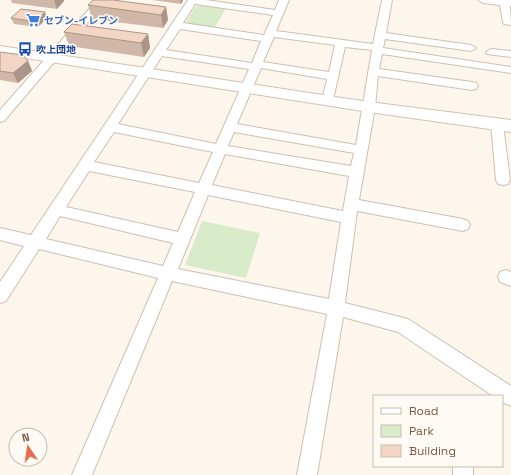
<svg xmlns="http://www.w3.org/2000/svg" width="511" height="475" viewBox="0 0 511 475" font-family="'Space Grotesk','Noto Sans JP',sans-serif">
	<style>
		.green { fill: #d8ecc9 }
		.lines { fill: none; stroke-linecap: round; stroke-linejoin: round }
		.street-casing { stroke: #d1beb0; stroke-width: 2 }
		.secondary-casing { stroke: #d6c0b0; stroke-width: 2 }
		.street { fill: #fff; fill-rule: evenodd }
		.secondary { fill: #fff; fill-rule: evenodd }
		.wall { fill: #d1b7a8 }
		.shaded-wall { fill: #aa9588 }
		.building { fill: #f3d5c3; stroke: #aa9588 }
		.labels { text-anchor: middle; stroke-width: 3; stroke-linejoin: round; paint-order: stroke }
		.far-shop-label { font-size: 10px; font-weight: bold; fill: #366cbe; stroke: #fffaf3; text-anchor: start }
		.far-transit-label { font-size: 10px; font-weight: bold; fill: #164399; stroke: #fffaf3; text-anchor: start }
	</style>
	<rect width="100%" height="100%" fill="#fdf6ec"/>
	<g class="green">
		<polygon points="200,4 226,8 214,29 187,25 189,22 186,22 195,7 197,7"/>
		<polygon points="202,221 260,233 246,278 185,265"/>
	</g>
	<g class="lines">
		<defs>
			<g id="street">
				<polygon points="97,0 107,0 4,121 0,122 0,110"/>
				<path d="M188 0H206L275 10 279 0H289L276 31 373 44 382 0H392L386 33 471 45 476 48 471 51 385 39 383 48 511 67V73L382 54 379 69 472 82 476 83 478 86 476 89 472 90 378 76 375 107 359 200 463 219 468 221 470 225 468 229 463 231 357 211 345 303 408 319 511 386V406L502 402V396H493L398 332 343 317 317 475H297L327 314 172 281 92 475H72L158 278 39 249 6 301 0 303V282L24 246 0 240V228L31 235ZM195 4 273 15 264 35 183 23ZM180 29 261 41 252 63 166 50ZM274 37 335 45 329 72 263 62ZM345 47 372 50 356 145 237 124 261 68 327 79 322 101 324 104H332ZM162 56 249 69 216 144 118 124ZM114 132 213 152 199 183 94 162ZM234 132 354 153 351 166 228 146ZM225 154 349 176 343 211 212 185ZM89 171 195 192 178 232 66 207ZM208 195 341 222 329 299 178 269ZM60 216 173 243 163 266 46 239Z"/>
				<polygon points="478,0 511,0 511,6 510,6 511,25 504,24 503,22 500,5 483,3"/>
				<polygon points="491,49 511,51 511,57 487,54 486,52"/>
				<polygon points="497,120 501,121 503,124 510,180 508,184 503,185 498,184 496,180 491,124 493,121"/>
				<polygon points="506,270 511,272 511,286 500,282 498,277 500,272"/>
				<rect x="453" y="466" width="20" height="9"/>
			</g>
			<polygon id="secondary" points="0,46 369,102 511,120 511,132 369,112 0,54"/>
		</defs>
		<use href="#street" class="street-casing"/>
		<use href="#secondary" class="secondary-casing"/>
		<use href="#street" class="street"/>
		<use href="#secondary" class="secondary"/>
	</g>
	<g class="wall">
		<polygon points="11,0 64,0 64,1 57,9 12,3"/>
		<polygon points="152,0 183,0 181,4"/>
		<polygon points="88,5 166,7 168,20 163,28 92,19"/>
		<polygon points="11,18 47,18 38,27 14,24"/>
		<polygon points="64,32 148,34 150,48 144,57 69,46"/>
		<polygon points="0,52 28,61 32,71 18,83 0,80"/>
	</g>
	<g class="shaded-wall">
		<polygon points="54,0 64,0 64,1 57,9"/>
		<polygon points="180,0 183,0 181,4"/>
		<polygon points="166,7 168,20 163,28 161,15"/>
		<polygon points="45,12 47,18 38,27 36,22"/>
		<polygon points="148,34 150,48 144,57 141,43"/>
		<polygon points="28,61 32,71 18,83 13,73"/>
	</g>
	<g class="building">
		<polygon points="93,0 113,0 166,7 161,15 88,5"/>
		<polygon points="21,9 45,12 36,22 11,18"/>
		<polygon points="72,24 148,34 141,43 64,32"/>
		<polygon points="0,52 23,55 28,61 13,73 0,71"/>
	</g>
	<defs>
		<symbol id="supermarket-bare" viewBox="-9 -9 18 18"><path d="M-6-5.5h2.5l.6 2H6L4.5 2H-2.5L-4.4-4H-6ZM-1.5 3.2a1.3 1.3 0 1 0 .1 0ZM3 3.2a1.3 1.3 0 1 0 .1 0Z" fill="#3f7fe0" stroke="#fffaf3" stroke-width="2.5" paint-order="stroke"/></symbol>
		<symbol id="bus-bare" viewBox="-9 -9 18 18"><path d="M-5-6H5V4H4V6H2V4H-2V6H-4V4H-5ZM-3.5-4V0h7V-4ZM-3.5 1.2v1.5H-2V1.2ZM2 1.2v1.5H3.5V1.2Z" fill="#1a4fb4" stroke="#fffaf3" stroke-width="2.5" paint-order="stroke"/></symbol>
	</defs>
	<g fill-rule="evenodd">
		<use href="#supermarket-bare" x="23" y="10" width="20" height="20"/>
		<use href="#bus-bare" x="15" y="39" width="20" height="20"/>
	</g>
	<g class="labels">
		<g class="far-shop-label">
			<text x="44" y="24">セブン-イレブン</text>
		</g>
		<g class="far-transit-label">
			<text x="36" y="53">吹上団地</text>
		</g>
	</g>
	<rect x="373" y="395" width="130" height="72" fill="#fffaf3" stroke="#cabbb1"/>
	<rect x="381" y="408" width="20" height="6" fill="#ffffff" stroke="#cabbb1"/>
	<text x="409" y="415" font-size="12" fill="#7a5c4d">Road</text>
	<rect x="381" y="425" width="20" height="12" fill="#d8ecc9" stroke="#cabbb1"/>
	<text x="409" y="435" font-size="12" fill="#7a5c4d">Park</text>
	<rect x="381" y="445" width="20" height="12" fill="#f3d5c3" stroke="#cabbb1"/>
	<text x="409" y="455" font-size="12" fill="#7a5c4d">Building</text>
	<g transform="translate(28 447) rotate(347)"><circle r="19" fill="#fffaf3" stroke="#cabbb1"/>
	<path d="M0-3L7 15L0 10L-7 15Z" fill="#e76f51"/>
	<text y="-6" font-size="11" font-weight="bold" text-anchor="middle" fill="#7a5c4d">N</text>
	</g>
</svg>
